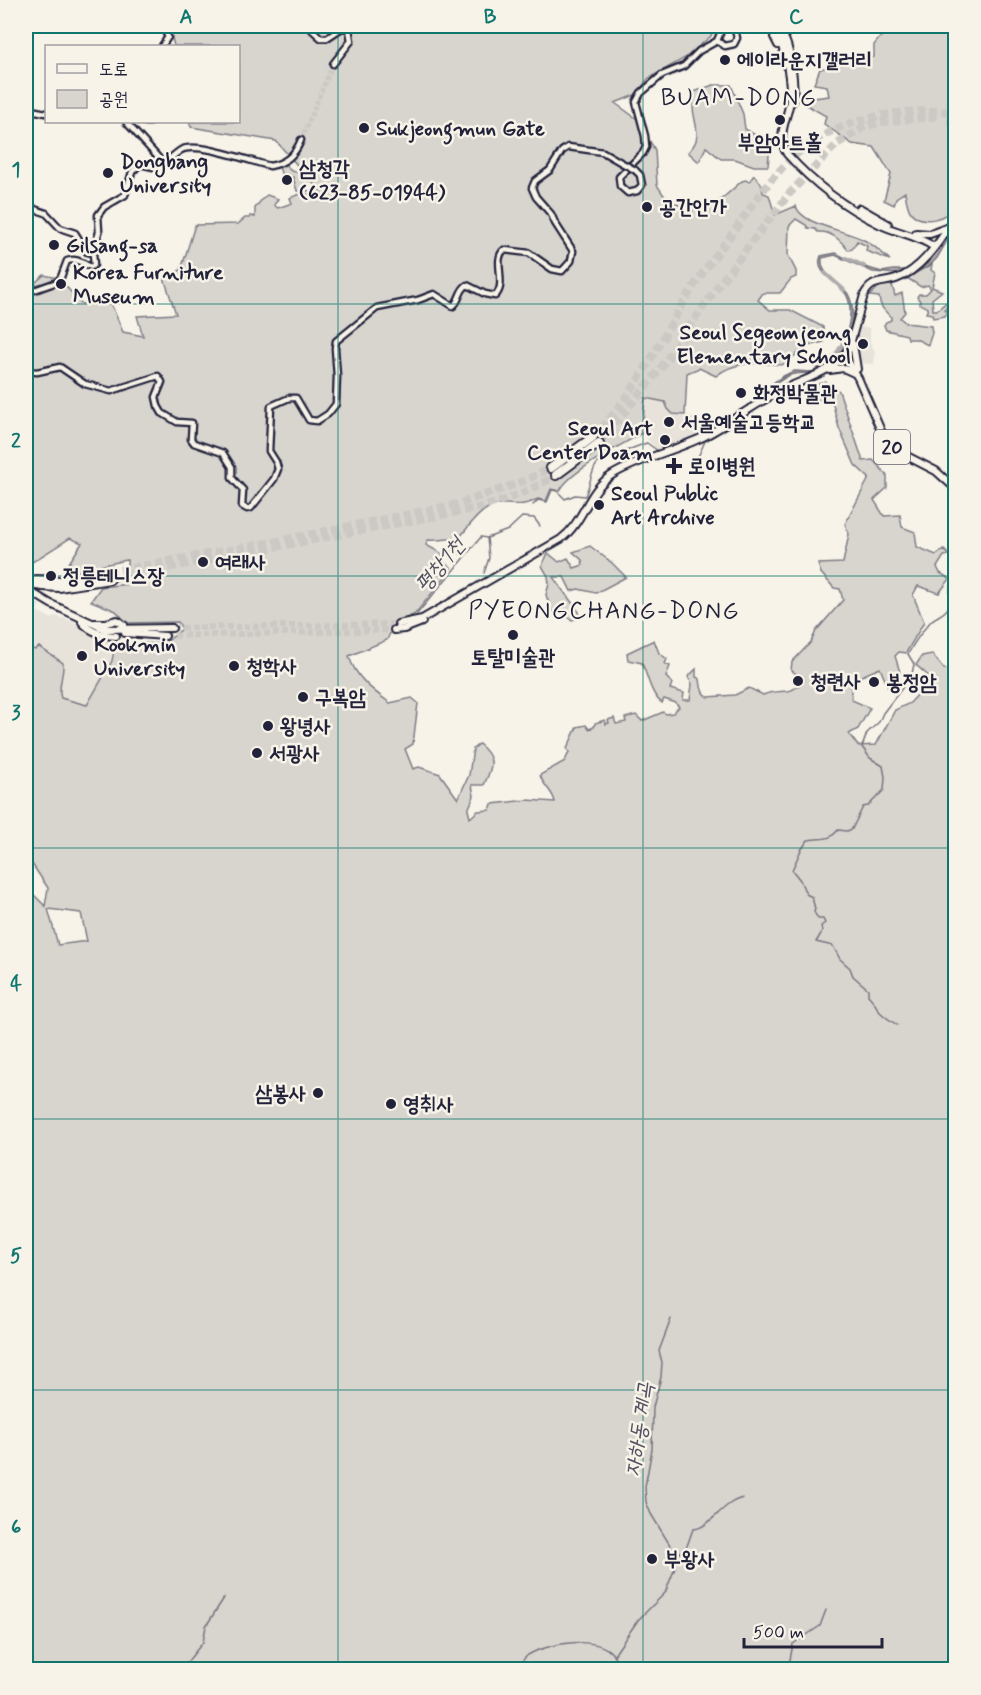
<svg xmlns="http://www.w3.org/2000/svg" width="981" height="1695" viewBox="0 0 981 1695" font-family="Mynerve,'Poor Story',sans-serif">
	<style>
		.built { fill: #e7e3db }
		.green { fill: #d8d5cf; stroke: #7d7c85; stroke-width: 1.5; fill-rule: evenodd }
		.water { fill: #aeabad; stroke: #76747f; stroke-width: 1.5 }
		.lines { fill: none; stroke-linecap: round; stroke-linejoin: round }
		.stream { stroke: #76747f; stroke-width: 1.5 }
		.river { stroke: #aeabad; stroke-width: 4 }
		.secondary-tunnel { stroke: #ccc9c5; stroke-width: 4.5; stroke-dasharray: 4.5 2; stroke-linecap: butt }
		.primary-tunnel { stroke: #ccc9c5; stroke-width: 6; stroke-dasharray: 6 3; stroke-linecap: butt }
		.highway-tunnel { stroke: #ccc9c5; stroke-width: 8; stroke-dasharray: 8 4; stroke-linecap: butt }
		.secondary-casing { stroke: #22223b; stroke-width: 9 }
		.primary-casing { stroke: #22223b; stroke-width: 10 }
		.highway-casing { stroke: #22223b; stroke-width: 12 }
		.secondary { stroke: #f7f3e8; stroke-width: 4.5 }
		.primary { stroke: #f7f3e8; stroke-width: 6 }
		.highway { stroke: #f7f3e8; stroke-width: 8 }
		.secondary-bridge-casing { stroke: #22223b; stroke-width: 9; stroke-linecap: butt }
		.secondary-bridge { stroke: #f7f3e8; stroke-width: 4.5 }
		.grid { fill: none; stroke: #0f766e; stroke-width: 1.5; stroke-opacity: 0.55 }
		.poi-dot { fill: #22223b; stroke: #f7f3e8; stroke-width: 2 }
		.labels { text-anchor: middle; stroke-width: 5; stroke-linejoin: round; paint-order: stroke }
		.shield { fill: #f7f3e8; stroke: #62616f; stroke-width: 1.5 }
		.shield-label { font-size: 20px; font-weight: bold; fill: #22223b }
		.poi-label { font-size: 21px; font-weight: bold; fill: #22223b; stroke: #f7f3e8; text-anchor: start }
		.water-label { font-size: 22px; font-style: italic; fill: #535263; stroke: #f7f3e8 }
		.quarter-label { font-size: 24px; letter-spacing: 1.5px; fill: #22223b; stroke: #f7f3e8 }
		.neatline { fill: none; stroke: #0f766e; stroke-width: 2 }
		.grid-label { font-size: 20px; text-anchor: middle; font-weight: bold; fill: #0f766e }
	</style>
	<rect width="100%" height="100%" fill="#f7f3e8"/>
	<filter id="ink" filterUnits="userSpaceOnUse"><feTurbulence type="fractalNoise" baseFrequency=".0167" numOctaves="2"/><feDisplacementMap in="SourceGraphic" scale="12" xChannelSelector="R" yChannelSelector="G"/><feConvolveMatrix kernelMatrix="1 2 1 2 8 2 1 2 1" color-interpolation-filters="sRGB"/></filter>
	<g filter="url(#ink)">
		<g class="built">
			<polygon points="858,327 870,328 870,342 875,352 874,364 857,363 854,342"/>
			<polygon points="644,398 665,402 673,414 685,415 693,418 698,425 704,426 702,432 661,451 656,449 642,433"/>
			<polygon points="26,596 40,605 37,611 47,616 52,619 54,616 67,619 103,637 110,643 112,661 87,705 61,698 35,650 30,648 29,645 26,646"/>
		</g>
		<g class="green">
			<path d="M155 26H566L568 30 578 31 575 26H715L711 36 685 58 649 78 635 95 615 103 637 119 655 150 657 185 665 197 689 211 717 203 742 181 746 180 749 182 754 175 761 183 763 193 769 195 775 215 796 206C801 225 846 230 864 240 874 245 881 252 890 260L866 251 867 246 857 241 852 249 848 250C841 241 832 231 818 232L815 229 808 228 806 225 796 219 789 226 788 255 796 271V277L791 279 780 293H763L758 300 770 310H790L823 327 824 342 808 346 782 365C759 362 734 361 716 376L699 368 687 373 685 415 673 414 668 409 665 402 645 398 642 433C622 445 568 472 560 491L551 489 546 501 538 499C518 510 508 500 492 506 478 512 468 528 458 539 447 538 439 541 428 540L426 545 441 553 445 564 451 567 450 571 415 614 394 624 387 640 349 656C355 677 373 691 390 703L412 698 418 703 413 744 405 749 413 769 419 767 440 774 458 799 469 775 473 749 479 744C497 759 492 767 484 785H472L474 796 468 810 470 818 478 811 490 810 492 804 527 800 555 802C553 791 543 786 540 775L565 761 569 752 567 749 577 727 586 725 589 729 594 727 595 723 605 720 606 724 609 723 608 720 614 718 616 724 626 722 625 718 636 715 642 721 663 712 666 714 673 713 679 707 676 703 664 699 662 703C651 695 648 677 642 663L628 660 627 653 654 640 659 653 667 659 665 664 670 666 666 677 672 683 670 689 684 693 683 700H690L692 684 688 677 696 669V677L700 679C701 686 701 694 708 697L735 695 749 688 763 695C781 687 789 698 804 680L791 670 792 662 811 642 816 631 843 600 840 589 834 588 821 573 818 564 843 563 849 534 845 524 869 478 855 465 839 428 831 397 819 400 810 394 807 387 826 382 839 391 863 461 873 460 887 475V488L874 500 884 516 900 515 902 527 915 532 917 547 936 555 944 550 949 555 944 556 937 567 940 573 950 579 939 593 918 586 913 595 924 622 906 653 899 652 895 656 900 672 888 687 880 668 850 681 852 700 870 708 858 729 849 734 858 746 876 745 895 710 910 703 932 679 916 665 922 656 932 654 944 669 955 668V1669H26V887L45 906 48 888 26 855V646L29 645 30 648 35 650 39 647 63 663C64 675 57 688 61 698L87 705 112 661 115 644 135 650 141 643 164 644 182 629 178 622 127 623 116 611 91 601 101 587 128 584 127 560 62 574 82 543 70 538 26 566V343L30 344 31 338 26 318V306L30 287 44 275 58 278 82 304 109 299 123 332 143 336 137 316 176 314 164 278 181 270 195 225 238 224 245 218H250V216L255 217V208L263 198 267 195 278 199 274 205 278 208 292 203 290 198C302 192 313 192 323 200L326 198 276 141 191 127 189 122H238V46H174L172 38ZM48 909 81 913 87 941 58 945Z"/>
			<path d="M904 26H955V103L950 106 949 122 955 138V204C950 219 920 227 910 211 907 206 906 198 905 192L896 198 894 205 884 200 891 174 874 147 852 144 824 124 826 116 803 103 806 99 829 96 827 86 814 84 820 69 874 57V45L886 30 904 28Z"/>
			<path d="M713 85H731L743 114 745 129 770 144 768 166H754L735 159H721L706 147 699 162 688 152C704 138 694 125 693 107 693 102 694 97 694 92Z"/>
			<polygon points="285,163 291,171 302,173 299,178 303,181 307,178 310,181 304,185 305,189 309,191 297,191 293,177 283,179 279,167 275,167"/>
			<polygon points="932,264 931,270 935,273 932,287 942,291 932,299 933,310 937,310 948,301 949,303 945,309 947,313 945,316 933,318 932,314 926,313 928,308 920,304 920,301 917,297 919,294 926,294 931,289 928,285 921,287 907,278"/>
			<path d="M892 285 895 296 902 293 905 312 900 318 906 323 931 326 932 333 928 345 916 339H908L907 335 886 330 884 325 886 322 891 320V317C884 310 880 307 879 297L869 296 880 286Z"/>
			<polygon points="590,546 612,563 626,577 596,593 578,589 571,591 564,577 553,577 579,612 579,618 572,620 565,615 552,612 546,595 549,584 548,576 542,566 548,553 559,562 568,558 574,568 583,565 582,560 573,552"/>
		</g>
		<path class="water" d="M955 227 937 258 929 266 909 275 873 272 835 255 822 258C820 277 840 281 848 294 862 319 841 364 815 372 806 375 797 371 788 376 778 381 769 390 762 394 769 385 781 376 792 372 798 370 804 373 811 372 826 370 842 352 846 337 849 324 853 309 847 296 840 282 813 274 821 256L836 253 858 265 882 272 893 270H917L928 263Z"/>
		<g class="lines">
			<g class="stream">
				<polyline points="794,371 811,372"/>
				<polyline points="779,380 790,373"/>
				<polyline points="694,459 698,457 705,441 717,434"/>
				<path d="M533 505 538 500 547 502 552 490 557 491 565 499 575 495 585 496C589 488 592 469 597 464 599 462 642 444 647 443L658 451"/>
				<polyline points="449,550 465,555"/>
				<polyline points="484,573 489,558 487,538 508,530 522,517 534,518 540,526"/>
				<polyline points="417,614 481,537 487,538"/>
				<path d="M912 674 914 664 908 654C914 643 922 631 931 621 936 616 946 614 949 606 953 594 945 590 956 578"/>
				<path d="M897 1025C891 1021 885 1017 880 1012 876 1006 873 1000 868 995V989L853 976 850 968 840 959 833 946 816 942 822 932 821 926 825 923 823 919H818L814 912 815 909 812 897 806 894 800 880 792 870 801 850 808 840C823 837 828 842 838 830L847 831 852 829 863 807 868 806 884 790 885 777 883 766 870 758 862 747 867 733 879 722 883 713 906 683"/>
				<path d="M677 1555 687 1546 693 1529C710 1529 722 1502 743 1498"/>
				<polyline points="614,1655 638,1620 665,1593 675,1568 676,1555 651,1514 646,1502 645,1487 652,1449 653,1407 661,1377 662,1362 659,1351 671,1319"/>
				<polyline points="181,1670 203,1642 206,1626 224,1598"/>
				<path d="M516 1670C520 1664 523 1659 528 1655 549 1642 618 1630 618 1670"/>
				<polyline points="788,1670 793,1644 820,1626 826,1610"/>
			</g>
			<g class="river">
				<polyline points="846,258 864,266"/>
				<polyline points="825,273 844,290"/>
				<path d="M818 369C832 359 841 352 846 334"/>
			</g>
			<polyline class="secondary-tunnel" points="301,140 333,64"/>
			<g class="primary-tunnel">
				<polyline points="172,628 398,624"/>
				<polyline points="165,636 394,630"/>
			</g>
			<g class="highway-tunnel">
				<path d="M593 437C631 399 655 351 682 305 697 279 716 255 734 231 750 209 765 185 784 166 828 119 894 107 956 112"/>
				<polyline points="599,443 657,373 721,282 789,194 837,144 864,127 882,122 939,116"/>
				<polyline points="108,572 268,543 458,504 519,483 551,468"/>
				<path d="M110 579 478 508C506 500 531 491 556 475"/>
			</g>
			<defs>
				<g id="secondary">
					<polyline points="162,26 168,37 162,46"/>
					<polyline points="308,26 321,38 327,38 342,28 349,29 351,41 333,64"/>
					<polyline points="744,26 774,30 779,28 782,33"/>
					<polyline points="717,41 725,46 734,44 737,38 734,26"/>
					<polyline points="717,41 723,26"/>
					<polyline points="26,109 46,113"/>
					<polyline points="126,122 164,164"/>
					<polyline points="146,122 150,122"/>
					<polyline points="635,170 640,175 642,185 637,191 628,193 620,186 619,177 643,153 646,147 645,136 636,102 641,93 662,75 684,66 699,51 717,41"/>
					<polyline points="26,199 34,209 46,213 60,228 75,233 87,252 93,253"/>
					<path d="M26 293 57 282 61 277 67 261C79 258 81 263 91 267L94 265 93 253 99 232 98 215 104 207 125 195 132 172 140 164 158 168C166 163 173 155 181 150 197 141 252 162 270 166 286 163 295 155 301 140"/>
					<path d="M26 371 37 372 60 367 85 384 111 391 158 376 162 382 156 397 158 406 162 413 177 422 192 423 191 439 194 443 223 453 232 467V478L243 490 242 506 247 509 251 508 274 479 278 469 276 462 269 451 271 406 289 398H296L309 420 317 421 328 414 336 404 337 376 335 348 336 341 377 308 418 300 434 294 453 306C460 301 459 290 467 285L485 294 495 296C508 284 492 260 504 250L529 253 552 269 562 271 571 261 573 251 555 223 551 214 536 197 532 188 535 181 550 170 562 151 568 147 603 152 622 163"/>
				</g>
				<g id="primary">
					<path d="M779 38C786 55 791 80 790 99 789 117 775 135 787 154 812 182 844 207 879 224 897 233 917 235 934 247"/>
					<path d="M778 45 774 37 780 32C791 41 795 87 793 101L791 103"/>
					<polyline points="860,208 888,224"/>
					<polyline points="916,233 930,234 949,227"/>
					<polyline points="853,344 857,369"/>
					<polyline points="844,355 858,378 885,440 897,451 936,471 956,489"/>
					<polyline points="830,370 843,368 854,373"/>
					<polyline points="26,589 51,604 105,629 172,628"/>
					<path d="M82 622C90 632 104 636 116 636"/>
					<polyline points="95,623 106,623 117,620 124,625"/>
					<path d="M398 624 422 619 561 539C584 522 587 491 612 475 640 458 675 451 705 436 732 422 757 402 784 389 807 378 836 371 849 348L864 295C872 279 882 284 896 279 922 270 941 239 956 217"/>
					<polyline points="394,630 404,629 422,622"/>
					<polyline points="125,633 165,636"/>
				</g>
				<g id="highway">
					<polyline points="551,468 593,437"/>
					<polyline points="556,475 599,443"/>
					<polyline points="36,580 62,581 108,572"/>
					<polyline points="26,583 42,586 59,587 110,579"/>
				</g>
			</defs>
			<use href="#secondary" class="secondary-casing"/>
			<use href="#primary" class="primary-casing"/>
			<use href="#highway" class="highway-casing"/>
			<use href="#secondary" class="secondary"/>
			<use href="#primary" class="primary"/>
			<use href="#highway" class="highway"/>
			<defs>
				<polyline id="secondary-bridge" points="622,163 635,170"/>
			</defs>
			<use href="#secondary-bridge" class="secondary-bridge-casing"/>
			<use href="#secondary-bridge" class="secondary-bridge"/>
		</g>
	</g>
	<path class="grid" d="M338 26V1670M643 26V1670M26 304H956M26 576H956M26 848H956M26 1119H956M26 1390H956"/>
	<g class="poi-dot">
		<circle cx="725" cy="60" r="6"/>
		<circle cx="780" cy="120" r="6"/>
		<circle cx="364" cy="128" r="6"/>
		<circle cx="108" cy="173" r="6"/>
		<circle cx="287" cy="180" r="6"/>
		<circle cx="647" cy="207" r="6"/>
		<circle cx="54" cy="245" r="6"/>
		<circle cx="61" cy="284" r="6"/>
		<circle cx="863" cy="344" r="6"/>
		<circle cx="741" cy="393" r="6"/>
		<circle cx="669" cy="422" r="6"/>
		<circle cx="665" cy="440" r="6"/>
		<path d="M671 457h6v6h6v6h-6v6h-6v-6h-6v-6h6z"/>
		<circle cx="599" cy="505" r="6"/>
		<circle cx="203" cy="562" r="6"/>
		<circle cx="51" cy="576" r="6"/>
		<circle cx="513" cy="635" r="6"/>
		<circle cx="82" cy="656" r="6"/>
		<circle cx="234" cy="666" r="6"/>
		<circle cx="798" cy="681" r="6"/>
		<circle cx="874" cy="682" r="6"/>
		<circle cx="303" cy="697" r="6"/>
		<circle cx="268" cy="726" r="6"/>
		<circle cx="257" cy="753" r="6"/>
		<circle cx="318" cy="1093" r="6"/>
		<circle cx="391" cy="1104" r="6"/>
		<circle cx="652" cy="1559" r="6"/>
	</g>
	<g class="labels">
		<rect class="shield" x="874" y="430" width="36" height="34" rx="4.5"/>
		<g class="shield-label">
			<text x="892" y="454">20</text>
		</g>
		<g class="poi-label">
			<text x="737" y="67">에이라운지갤러리</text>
			<text x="376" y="135">Sukjeongmun Gate</text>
			<text x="780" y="149" text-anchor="middle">부암아트홀</text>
			<text x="120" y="168">Dongbang<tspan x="120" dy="24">University</tspan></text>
			<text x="299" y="175">삼청각<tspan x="299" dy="24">(623-85-01944)</tspan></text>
			<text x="659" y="214">공간안가</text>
			<text x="66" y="252">Gilsang-sa</text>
			<text x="73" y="279">Korea Furniture<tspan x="73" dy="24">Museum</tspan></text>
			<text x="851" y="339" text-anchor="end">Seoul Segeomjeong<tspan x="851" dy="24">Elementary School</tspan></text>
			<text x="753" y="400">화정박물관</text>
			<text x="681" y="429">서울예술고등학교</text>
			<text x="653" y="435" text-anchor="end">Seoul Art<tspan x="653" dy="24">Center Doam</tspan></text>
			<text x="688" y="473">로이병원</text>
			<text x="611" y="500">Seoul Public<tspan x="611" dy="24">Art Archive</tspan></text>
			<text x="215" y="569">여래사</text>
			<text x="63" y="583">정릉테니스장</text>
			<text x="94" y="651">Kookmin<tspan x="94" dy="24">University</tspan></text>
			<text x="513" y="664" text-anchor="middle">토탈미술관</text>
			<text x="246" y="673">청학사</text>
			<text x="810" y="688">청련사</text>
			<text x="886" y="689">봉정암</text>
			<text x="315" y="704">구복암</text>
			<text x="280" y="733">왕녕사</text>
			<text x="269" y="760">서광사</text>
			<text x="306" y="1100" text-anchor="end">삼봉사</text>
			<text x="403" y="1111">영취사</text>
			<text x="664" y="1566">부왕사</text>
		</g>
		<g class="water-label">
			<text transform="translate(439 564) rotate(-50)" y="8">평창1천</text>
			<text transform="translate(638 1429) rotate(-82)" y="8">자하동 계곡</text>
		</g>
		<g class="quarter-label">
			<text x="739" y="105">BUAM-DONG</text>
			<text x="604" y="618">PYEONGCHANG-DONG</text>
		</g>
	</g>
	<rect width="981" height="1695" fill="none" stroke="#f7f3e8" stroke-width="66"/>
	<rect x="45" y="45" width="195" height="78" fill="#f7f3e8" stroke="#a29fa3" stroke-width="1.5"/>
	<rect x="57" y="64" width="30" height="9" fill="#f7f3e8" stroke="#a29fa3" stroke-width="1.5"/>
	<text x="99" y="75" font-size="18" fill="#22223b">도로</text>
	<rect x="57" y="90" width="30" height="18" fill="#d8d5cf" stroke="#a29fa3" stroke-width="1.5"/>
	<text x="99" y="105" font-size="18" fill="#22223b">공원</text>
	<path d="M744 1638v9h138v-9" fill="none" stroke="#22223b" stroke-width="3"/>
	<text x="753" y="1638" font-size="18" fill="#22223b" stroke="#f7f3e8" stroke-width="4.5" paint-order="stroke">500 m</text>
	<rect x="33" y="33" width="915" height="1629" class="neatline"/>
	<g class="grid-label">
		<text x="186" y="23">A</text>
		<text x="490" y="23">B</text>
		<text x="796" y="23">C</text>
		<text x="16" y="176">1</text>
		<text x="16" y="447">2</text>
		<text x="16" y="719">3</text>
		<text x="16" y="990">4</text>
		<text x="16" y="1262">5</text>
		<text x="16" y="1533">6</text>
	</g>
</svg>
